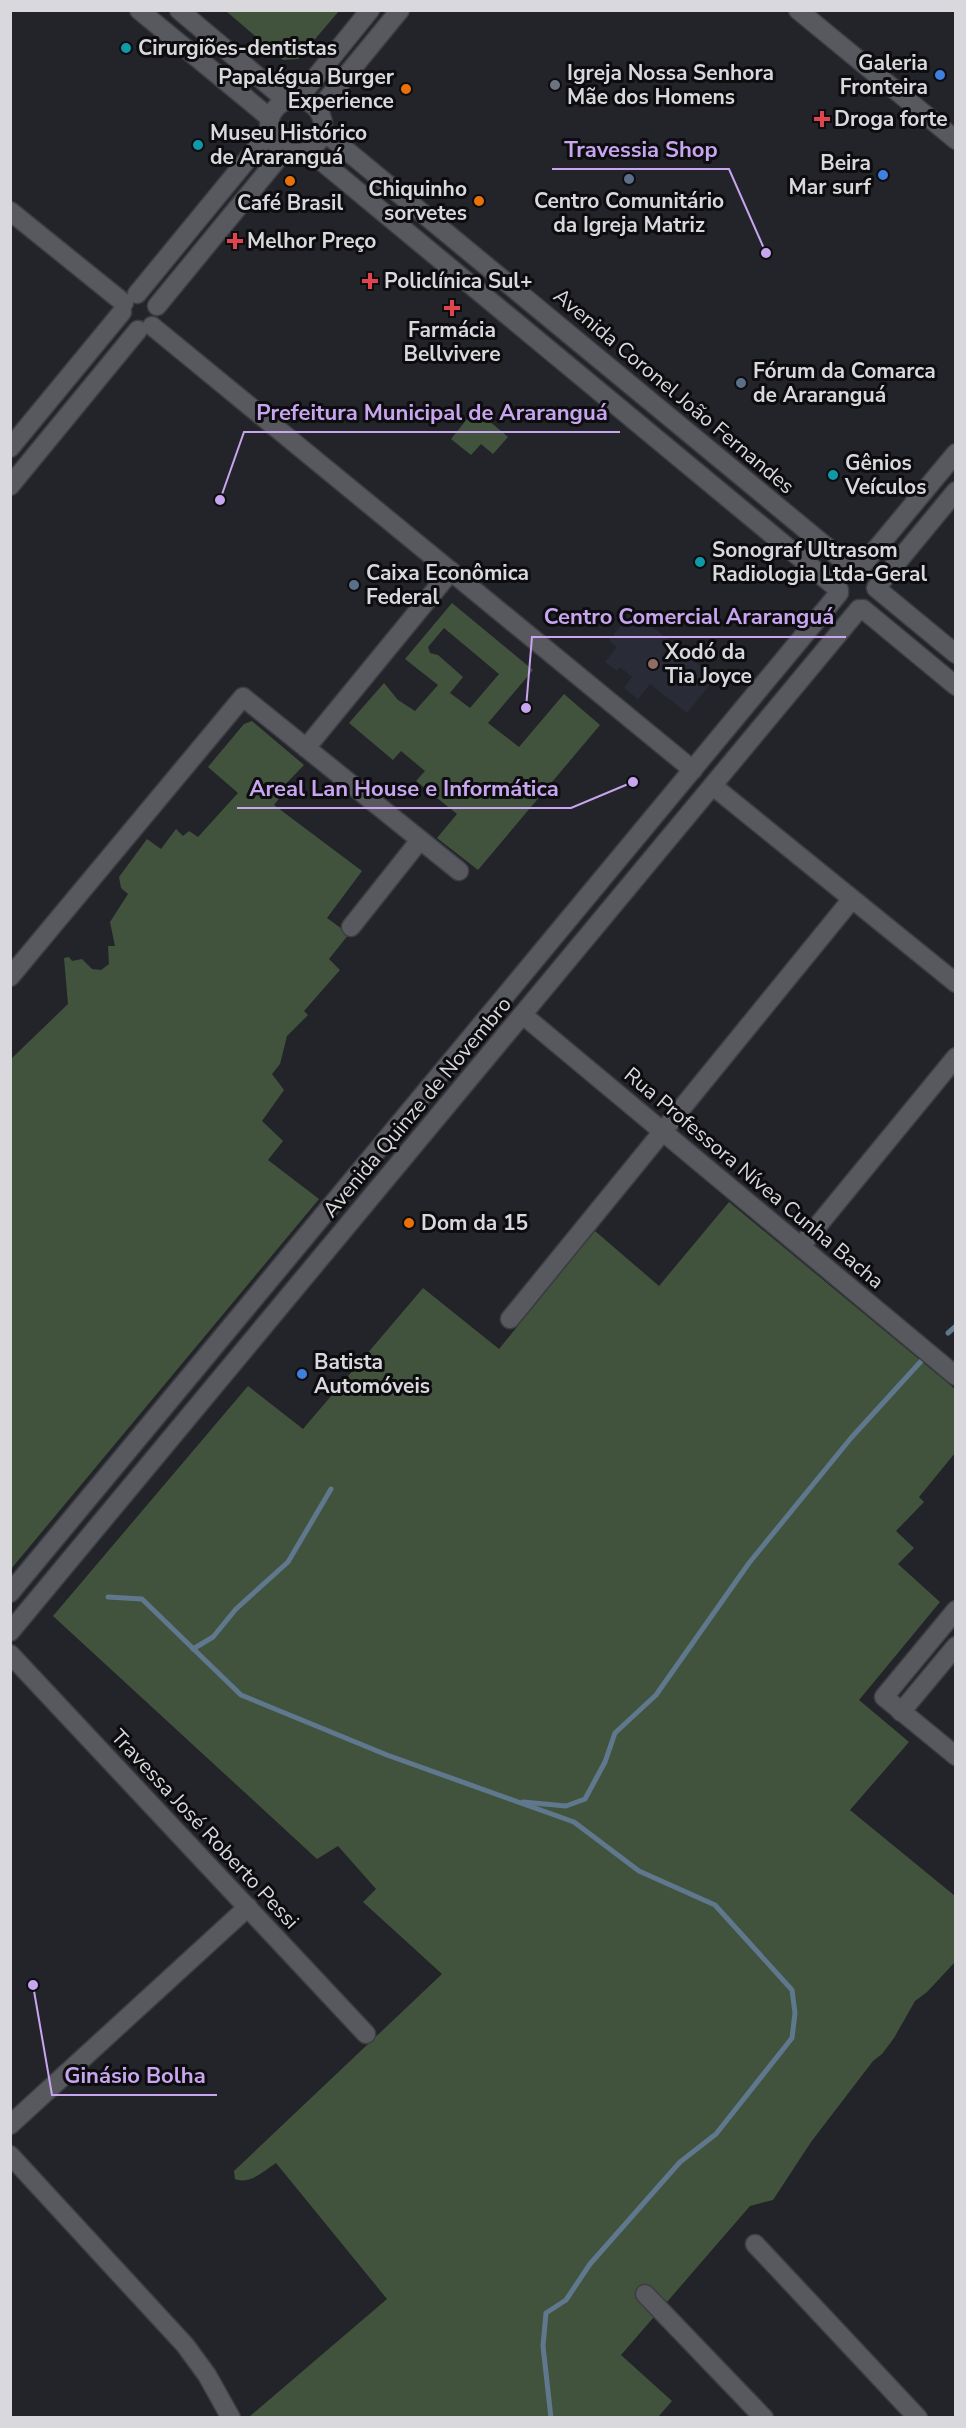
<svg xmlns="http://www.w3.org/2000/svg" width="966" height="2428" viewBox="0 0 966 2428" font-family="'Nunito Sans',sans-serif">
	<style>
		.built { fill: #292b36 }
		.green { fill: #41533d; fill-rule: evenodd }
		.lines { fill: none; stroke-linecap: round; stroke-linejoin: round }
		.stream { stroke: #5f788e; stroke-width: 5 }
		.street-casing { stroke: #3d3e43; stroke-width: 21 }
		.secondary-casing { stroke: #3d3e43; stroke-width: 21 }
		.street { stroke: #58595f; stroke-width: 18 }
		.secondary { stroke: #58595f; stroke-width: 18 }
		.culture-dot { fill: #0f9aa8; stroke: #0d0d10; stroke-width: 2 }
		.shop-dot { fill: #3f7fe0; stroke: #0d0d10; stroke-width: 2 }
		.worship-dot { fill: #6b7280; stroke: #0d0d10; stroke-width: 2 }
		.food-dot { fill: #e8710a; stroke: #0d0d10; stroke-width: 2 }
		.health-dot { fill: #e0444e; stroke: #0d0d10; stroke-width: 2 }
		.service-dot { fill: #5c6f8a; stroke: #0d0d10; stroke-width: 2 }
		.education-dot { fill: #8d6e63; stroke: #0d0d10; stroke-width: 2 }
		.labels { text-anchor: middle; stroke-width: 6; stroke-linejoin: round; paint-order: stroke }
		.poi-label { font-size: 21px; font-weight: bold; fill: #d9d9dd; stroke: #0d0d10; text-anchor: start }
		.street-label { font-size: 21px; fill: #d9d9dd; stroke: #0d0d10 }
		.leader { fill: none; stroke: #c8a5ef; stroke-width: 2 }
		.callout-dot { fill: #c8a5ef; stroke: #0d0d10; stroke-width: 2 }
		.callout-label { font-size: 22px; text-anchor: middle; font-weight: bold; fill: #c8a5ef; stroke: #0d0d10; stroke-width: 6; stroke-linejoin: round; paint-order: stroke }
	</style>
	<rect width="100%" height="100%" fill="#232429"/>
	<polygon class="built" points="633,611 715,678 687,713 650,684 638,699 624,688 632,677 620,667 617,671 605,662 617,647 609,640"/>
	<g class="green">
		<polygon points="226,11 339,11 298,59 283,60"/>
		<polygon points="475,409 508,437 493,454 481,444 471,455 451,439"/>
		<path d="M452 603 533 670 488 723 519 747 564 694 600 725 478 870 437 838 457 814 416 781 425 771 401 751 393 760 349 723 384 683 398 700 415 711 438 685 405 659ZM444 628 499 674 470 708 450 693 463 677 438 655 430 653 428 647Z"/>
		<polygon points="252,721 304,765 278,792 281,796 274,805 362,871 327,918 349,934 329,959 340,970 304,1011 308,1015 287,1036 280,1064 272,1074 284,1090 262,1121 283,1141 268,1160 319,1199 11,1569 11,1059 68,1004 64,958 69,957 72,961 82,959 92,969 101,970 109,964 108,946 115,946 110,922 128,894 121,888 119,877 147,839 161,849 176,829 183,836 189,831 198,837 238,793 208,767 244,724"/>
		<path d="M729 1202 955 1389V1453L919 1497 924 1502 896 1531 914 1548 898 1564 940 1602 859 1700 909 1742 850 1810 955 1896V1962L927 1992 915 2001 894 2038 882 2054 873 2061 811 2142 773 2200 750 2206 621 2355 672 2401 658 2417H249L387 2299 276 2163C264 2171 249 2185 235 2179L234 2171 442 1974 363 1902 376 1889 338 1846 317 1859 53 1616 248 1386 303 1429 423 1288 499 1349 595 1231 659 1286Z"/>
	</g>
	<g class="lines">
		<g class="stream">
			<polyline points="948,1333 956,1326"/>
			<polyline points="108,1597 142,1599 241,1695 387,1755 574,1822 639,1871 715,1905 792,1990 795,2013 792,2038 716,2134 680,2162 590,2264 566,2300 546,2313 543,2346 551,2418"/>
			<polyline points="193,1649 213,1637 236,1609 288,1562 331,1489"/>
			<polyline points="523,1802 566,1806 585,1799 605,1762 615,1733 656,1695 749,1563 851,1438 924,1358"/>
		</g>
		<defs>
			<g id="street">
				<polyline points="798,10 956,140"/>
				<polyline points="306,748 451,571"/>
				<polyline points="713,786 956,983"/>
				<polyline points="351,927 420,840"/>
				<polyline points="10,977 243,697 459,871"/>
				<polyline points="523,1015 956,1376"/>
				<polyline points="801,1246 956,1057"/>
				<polyline points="510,1319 852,899"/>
				<polyline points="10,1654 366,2034"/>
				<polyline points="10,2125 248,1907"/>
				<polyline points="10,2155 185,2345 207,2375 231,2418"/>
				<polyline points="755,2244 918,2418"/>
				<polyline points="645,2294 764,2418"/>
			</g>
			<g id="secondary">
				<polyline points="139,10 270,118"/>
				<polyline points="179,10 287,101"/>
				<polyline points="298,99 370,10"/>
				<circle cx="296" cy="126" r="27"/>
				<polyline points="318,110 400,10"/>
				<polyline points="323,131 857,572 956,453"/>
				<polyline points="308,150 839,590"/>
				<polyline points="10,211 124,303"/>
				<polyline points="137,294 270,132"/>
				<polyline points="157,306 285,150"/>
				<polyline points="152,326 693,770"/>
				<polyline points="10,448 122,312"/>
				<polyline points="10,486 138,330"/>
				<polyline points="956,491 876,588 956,654"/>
				<polyline points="863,609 956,686"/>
				<polyline points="10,1593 839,593"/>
				<polyline points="956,1610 884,1697 956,1756"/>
				<polyline points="10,1632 859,609"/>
				<polyline points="901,1712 956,1646"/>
			</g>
		</defs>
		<use href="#street" class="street-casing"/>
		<use href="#secondary" class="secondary-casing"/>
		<use href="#street" class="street"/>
		<use href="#secondary" class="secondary"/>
	</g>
	<g class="culture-dot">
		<circle cx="126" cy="48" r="6"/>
		<circle cx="198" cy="145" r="6"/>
		<circle cx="833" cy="475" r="6"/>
		<circle cx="700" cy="562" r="6"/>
	</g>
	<g class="shop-dot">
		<circle cx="940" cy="75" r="6"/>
		<circle cx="883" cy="175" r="6"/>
		<circle cx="302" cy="1374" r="6"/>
	</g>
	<circle class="worship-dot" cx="555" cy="85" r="6"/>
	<g class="food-dot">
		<circle cx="406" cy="89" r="6"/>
		<circle cx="290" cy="181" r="6"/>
		<circle cx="479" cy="201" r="6"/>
		<circle cx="409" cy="1223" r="6"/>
	</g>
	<g class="health-dot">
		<path d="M819 110h6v6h6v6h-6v6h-6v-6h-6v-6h6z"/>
		<path d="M232 232h6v6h6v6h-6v6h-6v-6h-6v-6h6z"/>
		<path d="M367 272h6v6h6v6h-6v6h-6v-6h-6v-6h6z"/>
		<path d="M449 299h6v6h6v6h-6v6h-6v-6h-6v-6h6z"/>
	</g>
	<g class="service-dot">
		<circle cx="629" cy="179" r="6"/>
		<circle cx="741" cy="383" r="6"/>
		<circle cx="354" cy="585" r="6"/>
	</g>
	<circle class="education-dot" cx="653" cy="664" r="6"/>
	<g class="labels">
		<g class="poi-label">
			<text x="138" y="55">Cirurgiões-dentistas</text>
			<text x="928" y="70" text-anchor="end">Galeria<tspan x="928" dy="24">Fronteira</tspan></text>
			<text x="567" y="80">Igreja Nossa Senhora<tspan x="567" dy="24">Mãe dos Homens</tspan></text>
			<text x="394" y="84" text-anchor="end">Papalégua Burger<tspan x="394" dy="24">Experience</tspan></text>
			<text x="834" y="126">Droga forte</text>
			<text x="210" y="140">Museu Histórico<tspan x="210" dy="24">de Araranguá</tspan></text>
			<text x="871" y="170" text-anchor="end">Beira<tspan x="871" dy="24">Mar surf</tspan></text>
			<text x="467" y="196" text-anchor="end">Chiquinho<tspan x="467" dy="24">sorvetes</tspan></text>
			<text x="629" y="208" text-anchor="middle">Centro Comunitário<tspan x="629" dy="24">da Igreja Matriz</tspan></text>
			<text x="290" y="210" text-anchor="middle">Café Brasil</text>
			<text x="247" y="248">Melhor Preço</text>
			<text x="384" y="288">Policlínica Sul+</text>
			<text x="452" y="337" text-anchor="middle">Farmácia<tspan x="452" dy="24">Bellvivere</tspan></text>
			<text x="753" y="378">Fórum da Comarca<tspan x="753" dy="24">de Araranguá</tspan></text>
			<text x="845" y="470">Gênios<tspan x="845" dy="24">Veículos</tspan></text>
			<text x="712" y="557">Sonograf Ultrasom<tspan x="712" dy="24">Radiologia Ltda-Geral</tspan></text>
			<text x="366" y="580">Caixa Econômica<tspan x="366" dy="24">Federal</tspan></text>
			<text x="665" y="659">Xodó da<tspan x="665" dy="24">Tia Joyce</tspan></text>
			<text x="421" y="1230">Dom da 15</text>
			<text x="314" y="1369">Batista<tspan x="314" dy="24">Automóveis</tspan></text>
		</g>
		<g class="street-label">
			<text transform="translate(674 391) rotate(40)" y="7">Avenida Coronel João Fernandes</text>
			<text transform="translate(417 1107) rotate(-50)" y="7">Avenida Quinze de Novembro</text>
			<text transform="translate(754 1178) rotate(40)" y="7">Rua Professora Nívea Cunha Bacha</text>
			<text transform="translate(205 1829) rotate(47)" y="7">Travessa José Roberto Pessi</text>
		</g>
	</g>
	<path class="leader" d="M766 253L729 169H552M220 500L244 432H620M526 708L532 637H846M633 782L571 808H237M33 1985L52 2095H217"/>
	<g class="callout-dot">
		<circle cx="766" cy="253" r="6"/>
		<circle cx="220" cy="500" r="6"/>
		<circle cx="526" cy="708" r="6"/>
		<circle cx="633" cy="782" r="6"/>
		<circle cx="33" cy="1985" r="6"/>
	</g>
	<g class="callout-label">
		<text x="641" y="157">Travessia Shop</text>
		<text x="432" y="420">Prefeitura Municipal de Araranguá</text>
		<text x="689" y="624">Centro Comercial Araranguá</text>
		<text x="404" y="796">Areal Lan House e Informática</text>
		<text x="135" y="2083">Ginásio Bolha</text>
	</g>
	<rect width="966" height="2428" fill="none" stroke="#d9d9dd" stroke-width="24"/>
</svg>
